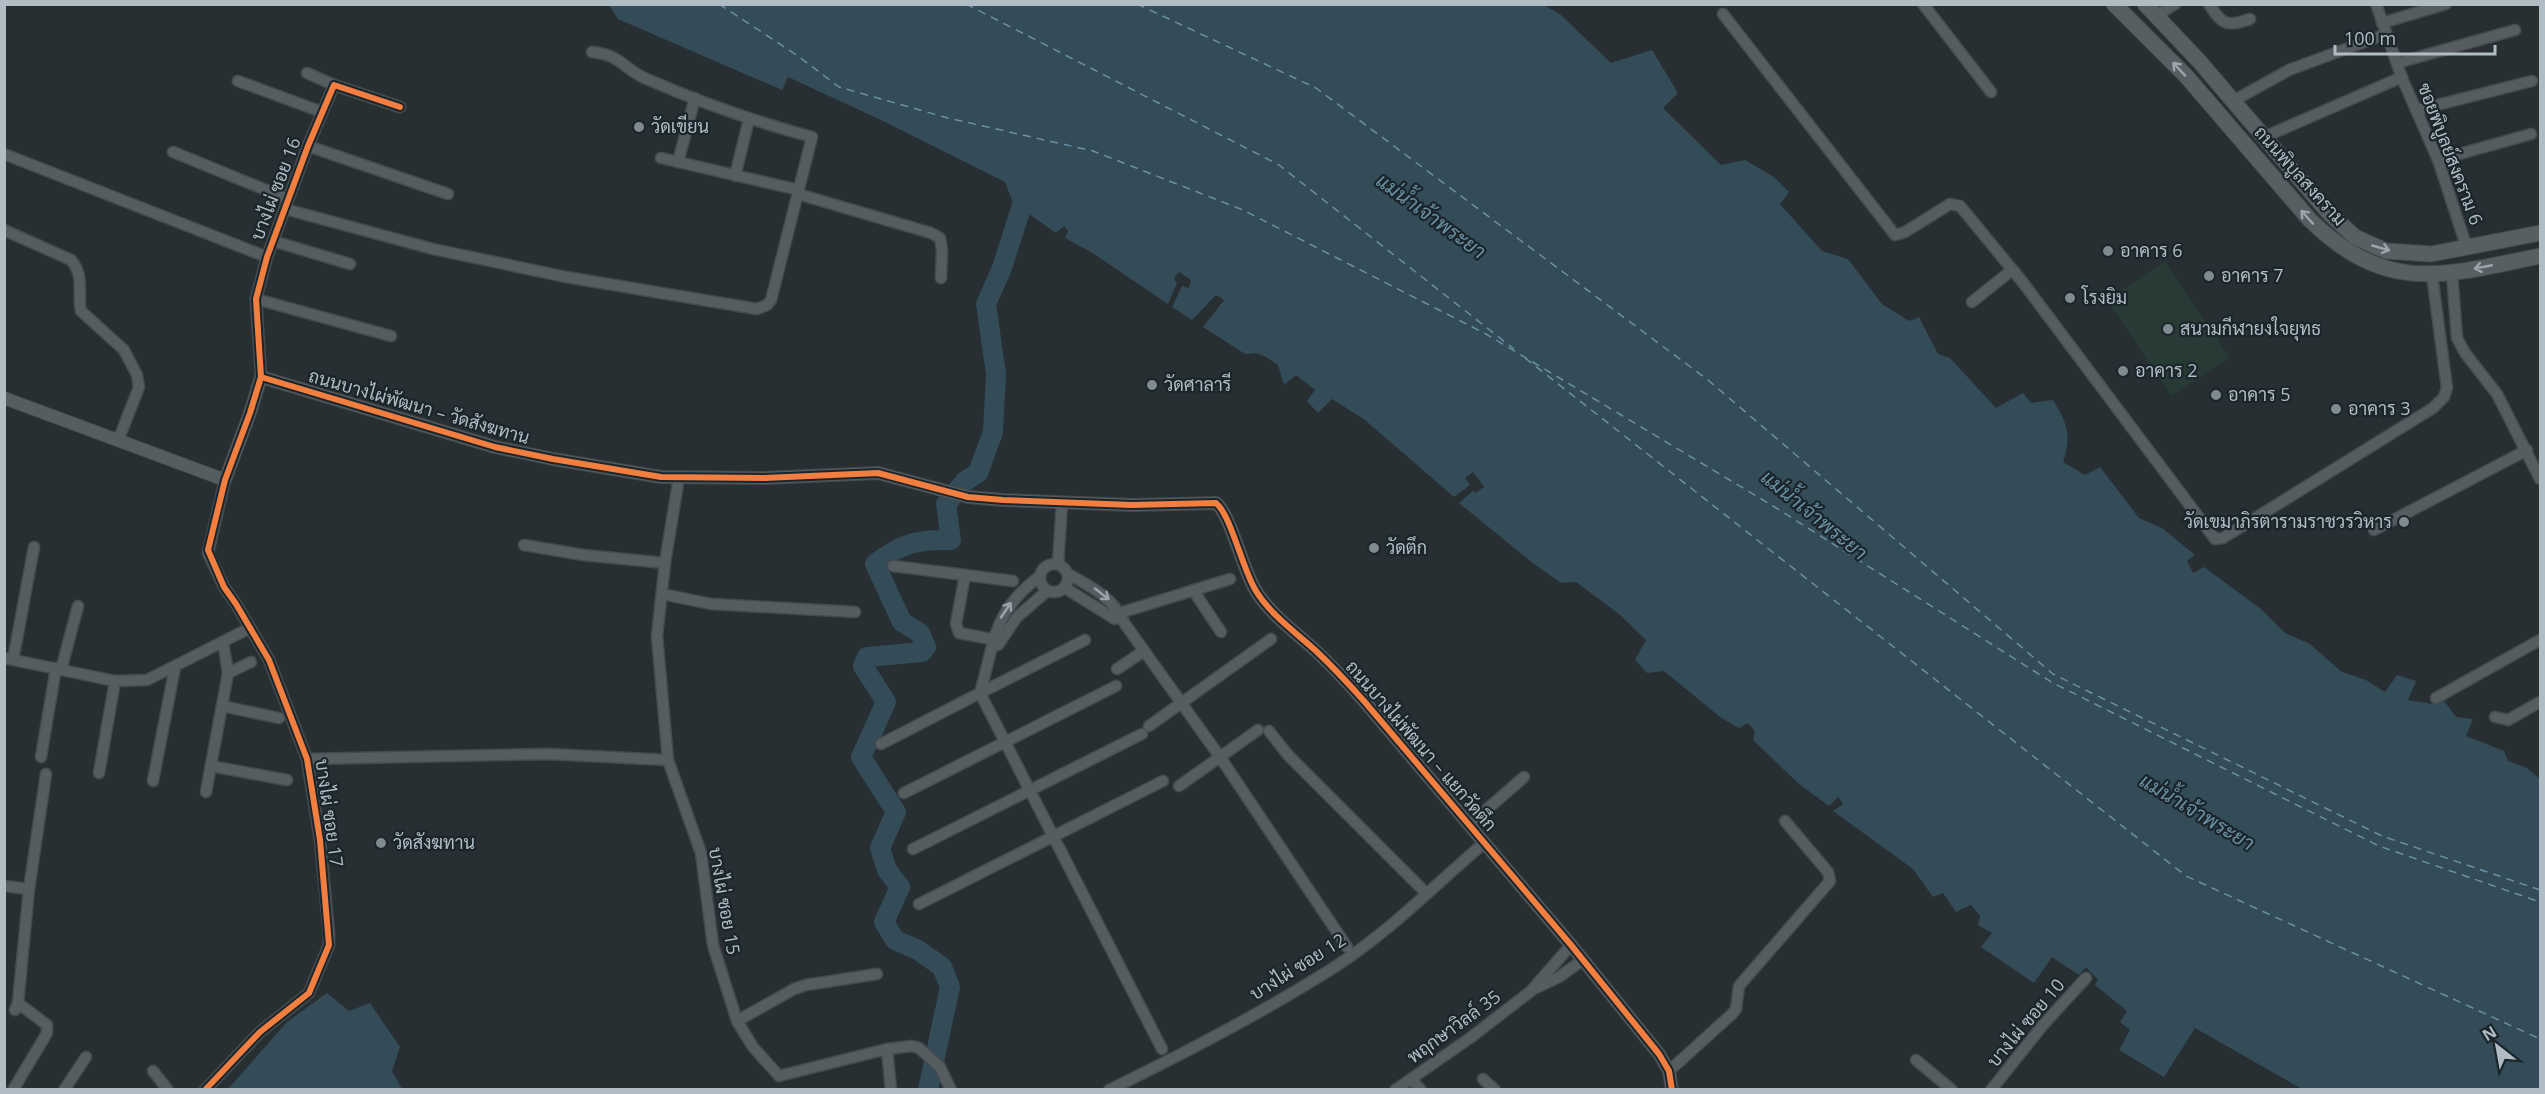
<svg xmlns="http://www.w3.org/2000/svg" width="2545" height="1094" viewBox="0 0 2545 1094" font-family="'Open Sans',Sarabun,sans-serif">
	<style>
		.green { fill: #273a36 }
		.water { fill: #334c58 }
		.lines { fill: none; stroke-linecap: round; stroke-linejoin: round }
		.river { stroke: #334c58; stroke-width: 20 }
		.ferry { stroke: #6a90a2; stroke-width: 1.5; stroke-dasharray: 8 6; stroke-linecap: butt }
		.minor-casing { stroke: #444a4d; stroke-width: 13 }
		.tertiary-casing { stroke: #444a4d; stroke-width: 14 }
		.primary-casing { stroke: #444b4f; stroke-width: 17 }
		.minor { stroke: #565d61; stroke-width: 10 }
		.tertiary { stroke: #565d61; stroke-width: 12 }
		.primary { stroke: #585f62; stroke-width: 15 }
		.cycleway-casing { stroke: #1b262c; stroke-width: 10 }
		.cycleway { stroke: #f27e40; stroke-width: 6 }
		.oneway { stroke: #9aa6ac }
		.oneway2 { stroke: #9aa5ab }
		.poi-dot { fill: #808b91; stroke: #1b262c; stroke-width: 2 }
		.labels { text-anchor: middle; stroke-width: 4.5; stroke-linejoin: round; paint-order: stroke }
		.poi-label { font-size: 18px; fill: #b0bdc4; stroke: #1b262c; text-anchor: start }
		.street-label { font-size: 18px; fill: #b0bdc4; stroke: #1b262c }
		.water-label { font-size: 20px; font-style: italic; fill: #6a90a2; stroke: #1b262c }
	</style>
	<rect width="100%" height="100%" fill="#272f32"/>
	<polygon class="green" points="2165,261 2230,358 2171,396 2107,300"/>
	<g class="water">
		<path d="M1542 4 1561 15 1611 63 1652 50 1678 93 1663 108 1721 165 1745 160 1774 177 1789 192 1780 204 1822 251 1848 259 1882 304 1909 321 1919 317 1938 354 1950 358 1996 408 2023 393 2031 403 2053 400C2067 423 2072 435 2063 462L2085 475 2100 467 2139 518 2162 528 2195 555 2187 561 2193 573 2204 567 2261 609 2285 633 2310 644 2342 672 2366 680 2385 692 2397 675 2416 681 2408 700 2432 704 2444 701 2456 717 2473 719 2466 736 2504 751 2508 761 2527 768 2540 779V1089H2302L2195 1028 2164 1077 2119 1050 2130 1030 2120 1022 2127 1011 2095 985 2098 980 2086 967 2079 975 2052 957 2034 983 1981 947 1992 933 1978 925 1980 916 1971 905 1956 912 1943 893 1933 897 1913 869 1833 811 1843 804 1838 797 1829 806 1799 784 1753 740 1755 731 1748 723 1739 728 1720 717 1664 671 1647 673 1635 660 1646 640 1619 614 1576 582 1561 583 1534 564 1459 503 1474 490 1475 493 1484 487 1473 472 1465 478 1470 485 1454 497 1365 420 1332 399 1318 413 1307 401 1315 390 1296 375 1284 385 1278 365 1266 357 1256 353 1245 354 1203 327 1224 300 1216 295 1192 320 1172 307 1182 286 1189 288 1191 280 1179 272 1174 278 1177 283 1168 304 1091 252 1065 238 1068 231 1064 226 1056 233 1013 203 1005 182 881 120 788 77 782 90 618 19 609 5Z"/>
		<polygon points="327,993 349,1011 370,1003 400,1047 392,1071 402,1089 228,1089 287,1022"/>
	</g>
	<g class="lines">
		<path class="river" d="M928 1090 950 987 942 967 918 950 895 940 884 922 900 887 887 870 880 848 896 812 861 757 886 702 863 666 867 657 922 652 926 647 920 633 902 622 875 564C902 543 918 539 951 540L946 504 965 481 978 473 993 432 996 374 986 304 1002 268 1021 208 1033 187"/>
		<g class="ferry">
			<polyline points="719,4 798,56 839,87 948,118 1093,151 1243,210 1486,334 1773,506 2053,683 2379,846 2540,902"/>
			<polyline points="966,4 1279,165 1514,349"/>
			<polyline points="1137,4 1316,88 1708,380 2053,674 2382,836 2540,890"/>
			<polyline points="1525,358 2186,876 2540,1039"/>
		</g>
		<defs>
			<g id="minor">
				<polyline points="1923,4 1991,92"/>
				<path d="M2209 4C2222 25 2227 27 2250 19"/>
				<polyline points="2376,4 2402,78 2438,160 2467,248"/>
				<polyline points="1723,14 1895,235 1905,232 1950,204 1960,206 2021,280 2215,539 2223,538 2433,408 2444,397 2447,388 2432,275"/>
				<polyline points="2156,16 2175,4"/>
				<polyline points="2382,23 2446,4"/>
				<polyline points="2397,63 2515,30"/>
				<polyline points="307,73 334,85"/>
				<polyline points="238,81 322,112"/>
				<polyline points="2233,101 2289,70 2386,34"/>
				<polyline points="2417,110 2532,81"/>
				<polyline points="2264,137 2402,77"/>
				<polyline points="308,146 448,194"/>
				<polyline points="173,152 288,199"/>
				<polyline points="4,154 267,257"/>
				<polyline points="661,158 799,190"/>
				<polyline points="2438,160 2531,134"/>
				<polyline points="678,162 695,98"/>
				<polyline points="735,176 749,119"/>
				<polyline points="798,194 931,233 940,238 942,250 941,278"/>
				<path d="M285 209 433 249 566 277 757 309 767 305 771 300 812 137C756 122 702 103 649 80 623 70 623 55 592 52"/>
				<path d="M4 230 71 260C85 276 77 292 81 311L124 350 137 375 139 387 118 441"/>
				<polyline points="273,241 350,264"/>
				<polyline points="2452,273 2457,338 2465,353 2497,394 2540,479"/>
				<polyline points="256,299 391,336"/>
				<polyline points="1972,302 2012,270"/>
				<polyline points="261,377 256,299 267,257 308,146 334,85 400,107"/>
				<polyline points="679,477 665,563 657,636 668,760 701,853 713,945 737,1021 753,1047 779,1076 887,1049 912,1046 919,1048 940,1067 951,1090"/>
				<polyline points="2374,530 2527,450"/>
				<polyline points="524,545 583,555 665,563"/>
				<circle cx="1054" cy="578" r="14"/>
				<polyline points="1058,564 1062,503"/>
				<polyline points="893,566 965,575 956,624 959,633 1001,641"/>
				<path d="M1068 574C1092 587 1114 598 1125 624L1220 757 1347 947"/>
				<polyline points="965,575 1013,581"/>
				<polyline points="1065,588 1115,619"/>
				<polyline points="1193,590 1221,632"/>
				<polyline points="662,594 711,604 855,612"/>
				<polyline points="1110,616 1230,579"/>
				<polyline points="1085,640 980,693 1162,1049"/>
				<polyline points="998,645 1017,617 1047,591"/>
				<polyline points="4,658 115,681 147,680 250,628"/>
				<polyline points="13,660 34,547"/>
				<polyline points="1117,669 1144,651"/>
				<polyline points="61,670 78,606"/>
				<polyline points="228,673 251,662"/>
				<polyline points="2436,698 2540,640"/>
				<polyline points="222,706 279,718"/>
				<polyline points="2495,717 2508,720 2540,702"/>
				<polyline points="1149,726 1271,639"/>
				<polyline points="1269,731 1288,755 1426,893"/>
				<path d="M881 744 980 693C995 641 993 611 1040 576"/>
				<polyline points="41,757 56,668"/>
				<polyline points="307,759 549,754 668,760"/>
				<polyline points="211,766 287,780"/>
				<polyline points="99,773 115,681"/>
				<polyline points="153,781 175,667"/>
				<polyline points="1179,786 1258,730"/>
				<polyline points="206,792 228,673 223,642"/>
				<polyline points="904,793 1116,686"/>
				<polyline points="1469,825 1524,777"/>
				<polyline points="913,849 1142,734"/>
				<polyline points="4,886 29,889"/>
				<polyline points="919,904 1163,781"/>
				<polyline points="1536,988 1559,977 1583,960"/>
				<polyline points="18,1003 29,889 46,774"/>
				<polyline points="737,1021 794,989 806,985 877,974"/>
				<polyline points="887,1049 891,1090"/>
				<polyline points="1916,1060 1952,1090"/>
				<polyline points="153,1071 168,1090"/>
				<polyline points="1669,1071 1732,1014 1736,1009 1739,986 1830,881 1828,872 1785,821"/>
				<polyline points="1411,1079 1421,1090"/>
				<polyline points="1483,1079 1495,1090"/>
				<polyline points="13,1090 47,1033 47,1025 18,1003 15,1010"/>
				<polyline points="64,1090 86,1057"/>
				<polyline points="205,1090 260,1032 309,993 329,945 329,934 320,840 307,759 269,660 236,604 224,587 208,553 225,480"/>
				<path d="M1109 1090C1185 1053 1262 1013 1333 968 1388 933 1435 885 1484 843"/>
				<polyline points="1395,1090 1470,1038 1531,991 1571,945"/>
				<polyline points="1991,1090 2043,1025 2086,978"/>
			</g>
			<path id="tertiary" d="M4 398 225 480 250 413 261 377 495 447 553 459 661 477 764 478 878 473 968 497 1003 500 1132 505 1216 503C1231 515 1243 571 1256 591 1270 614 1295 632 1315 650 1332 666 1348 683 1364 701L1571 945 1659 1054 1669 1071 1672 1090"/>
			<g id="primary">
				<path d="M2114 4 2187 77 2310 220C2388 296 2445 275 2540 256"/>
				<polyline points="2145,4 2199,61 2328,212 2355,237 2386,251 2431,254 2540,233"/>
			</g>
		</defs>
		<use href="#minor" class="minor-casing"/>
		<use href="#tertiary" class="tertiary-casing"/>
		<use href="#primary" class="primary-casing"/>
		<use href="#minor" class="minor"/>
		<use href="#tertiary" class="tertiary"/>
		<use href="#primary" class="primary"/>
		<defs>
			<g id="cycleway">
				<path d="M261 377 495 447 553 459 661 477 764 478 878 473 968 497 1003 500 1132 505 1216 503C1231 515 1243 571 1256 591 1270 614 1295 632 1315 650 1332 666 1348 683 1364 701L1571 945 1659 1054 1669 1071 1672 1090"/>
				<polyline points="205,1090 260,1032 309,993 329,945 320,840 307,759 269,660 236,604 224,587 208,550 225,480 250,413 261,377 256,299 267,257 308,146 334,85 400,107"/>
			</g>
		</defs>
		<use href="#cycleway" class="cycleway-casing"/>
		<use href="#cycleway" class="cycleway"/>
	</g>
	<defs><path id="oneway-shaft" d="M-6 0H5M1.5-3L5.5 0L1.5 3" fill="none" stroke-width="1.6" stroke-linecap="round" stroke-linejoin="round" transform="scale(1.5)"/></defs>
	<g class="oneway">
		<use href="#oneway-shaft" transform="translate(2179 69) rotate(-133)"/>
		<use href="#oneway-shaft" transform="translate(2307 217) rotate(-132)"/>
		<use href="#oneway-shaft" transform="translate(2381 248) rotate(16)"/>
		<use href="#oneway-shaft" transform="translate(2483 267) rotate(169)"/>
	</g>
	<g class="oneway2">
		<use href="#oneway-shaft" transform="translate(1102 594) rotate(38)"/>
		<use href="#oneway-shaft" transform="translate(1006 610) rotate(-56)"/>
	</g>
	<g class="poi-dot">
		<circle cx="639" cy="127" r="6"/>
		<circle cx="2108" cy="251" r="6"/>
		<circle cx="2209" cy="276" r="6"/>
		<circle cx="2070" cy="298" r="6"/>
		<circle cx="2168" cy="329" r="6"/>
		<circle cx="2123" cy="371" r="6"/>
		<circle cx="1152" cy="385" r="6"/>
		<circle cx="2216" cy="395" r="6"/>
		<circle cx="2336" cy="409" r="6"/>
		<circle cx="2404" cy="522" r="6"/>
		<circle cx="1374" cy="548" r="6"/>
		<circle cx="381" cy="843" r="6"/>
	</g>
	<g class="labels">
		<g class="poi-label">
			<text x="651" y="133">วัดเขียน</text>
			<text x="2120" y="257">อาคาร 6</text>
			<text x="2221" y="282">อาคาร 7</text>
			<text x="2082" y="304">โรงยิม</text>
			<text x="2180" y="335">สนามกีฬายงใจยุทธ</text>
			<text x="2135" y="377">อาคาร 2</text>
			<text x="1164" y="391">วัดศาลารี</text>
			<text x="2228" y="401">อาคาร 5</text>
			<text x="2348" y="415">อาคาร 3</text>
			<text x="2392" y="528" text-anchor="end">วัดเขมาภิรตารามราชวรวิหาร</text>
			<text x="1386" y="554">วัดตึก</text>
			<text x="393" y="849">วัดสังฆทาน</text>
		</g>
		<g class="street-label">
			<text transform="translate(2450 154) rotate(69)" y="6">ซอยพิบูลย์สงคราม 6</text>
			<text transform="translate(2300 176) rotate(48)" y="6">ถนนพิบูลสงคราม</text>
			<text transform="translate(276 189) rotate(-69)" y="6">บางไผ่ ซอย 16</text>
			<text transform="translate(419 407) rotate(16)" y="6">ถนนบางไผ่พัฒนา – วัดสังฆทาน</text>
			<text transform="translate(1421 746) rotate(49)" y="6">ถนนบางไผ่พัฒนา – แยกวัดตึก</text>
			<text transform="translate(329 813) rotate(82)" y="6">บางไผ่ ซอย 17</text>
			<text transform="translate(724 901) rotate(80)" y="6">บางไผ่ ซอย 15</text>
			<text transform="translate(1298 967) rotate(-32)" y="6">บางไผ่ ซอย 12</text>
			<text transform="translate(2026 1023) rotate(-50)" y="6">บางไผ่ ซอย 10</text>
			<text transform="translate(1454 1027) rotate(-36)" y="6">พฤกษาวิลล์ 35</text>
		</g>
		<g class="water-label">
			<text transform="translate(1431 216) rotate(36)" y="7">แม่น้ำเจ้าพระยา</text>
			<text transform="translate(1814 515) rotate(39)" y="7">แม่น้ำเจ้าพระยา</text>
			<text transform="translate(2197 812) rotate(31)" y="7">แม่น้ำเจ้าพระยา</text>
		</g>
	</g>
	<rect width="2545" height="1094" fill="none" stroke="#b0bdc4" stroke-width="12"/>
	<g transform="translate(2497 1046) rotate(329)" stroke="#1b262c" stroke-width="4.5" paint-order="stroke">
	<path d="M0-4.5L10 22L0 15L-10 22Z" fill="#b0bdc4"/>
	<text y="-9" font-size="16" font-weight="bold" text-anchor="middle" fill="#b0bdc4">N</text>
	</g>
	<path d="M2335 45v9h160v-9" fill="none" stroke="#b0bdc4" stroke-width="3"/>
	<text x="2344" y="45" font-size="18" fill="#b0bdc4" stroke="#1b262c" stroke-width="4.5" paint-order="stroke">100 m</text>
</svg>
